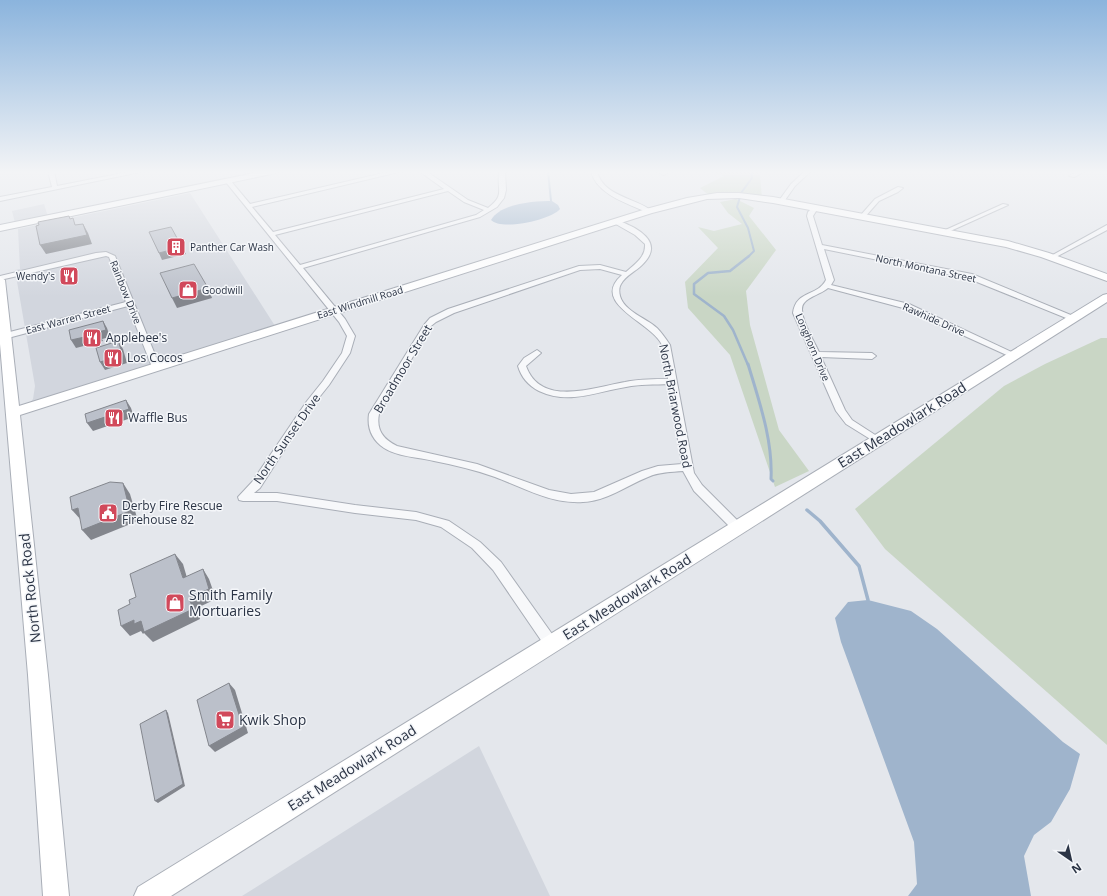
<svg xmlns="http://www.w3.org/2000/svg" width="1107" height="896" viewBox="0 0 1107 896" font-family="'Open Sans',sans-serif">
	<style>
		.built { fill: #d2d6de }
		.green { fill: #c9d6c5 }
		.water { fill: #9fb4cc }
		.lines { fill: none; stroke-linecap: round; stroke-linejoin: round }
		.stream-far3 { stroke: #9fb4cc; stroke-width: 2 }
		.stream-far2 { stroke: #9fb4cc; stroke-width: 2.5 }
		.stream-far1 { stroke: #9fb4cc; stroke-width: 3 }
		.stream { stroke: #9fb4cc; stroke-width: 3.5 }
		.street-casing { stroke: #a9aeb7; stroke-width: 2 }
		.secondary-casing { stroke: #a9aeb7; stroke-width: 2 }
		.street { fill: #f7f8fa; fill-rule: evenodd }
		.secondary { fill: #fff; fill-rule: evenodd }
		.shaded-wall { fill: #83868d }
		.building { fill: #bbc0ca; stroke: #83868d }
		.labels { text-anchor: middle; stroke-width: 3; stroke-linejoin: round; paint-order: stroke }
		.far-poi-label { font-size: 10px; fill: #2b3445; stroke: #f4f6f9; text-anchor: start }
		.far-street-label { font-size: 10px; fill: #2b3445; stroke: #f4f6f9 }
		.poi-label { font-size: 12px; fill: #2b3445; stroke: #f4f6f9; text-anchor: start }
		.street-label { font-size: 12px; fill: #2b3445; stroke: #f4f6f9 }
		.near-street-label { font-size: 14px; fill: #2b3445; stroke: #f4f6f9 }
		.near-poi-label { font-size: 14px; fill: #2b3445; stroke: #f4f6f9; text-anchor: start }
	</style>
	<rect width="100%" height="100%" fill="#e4e7ec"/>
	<g class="built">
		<polygon points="190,193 277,329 29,404 33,399 35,386 15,270 20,269 18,229"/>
		<polygon points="44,204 48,217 15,223 12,211"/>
		<polygon points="479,746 550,896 242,896"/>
	</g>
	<g class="green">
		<polygon points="710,171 758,171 760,177 762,198 710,196 700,188 724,176"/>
		<polygon points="736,199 754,208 749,216 776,250 746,291 750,325 779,430 809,471 775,487 730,355 688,308 685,282 718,248 698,227 714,231 742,224 728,213 720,202"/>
		<polygon points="1101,338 1107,338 1107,745 885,549 855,509 1004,386 1045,364"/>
	</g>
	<g class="water">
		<path d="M552 201 558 205 560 209C551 220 501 231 491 220 501 203 535 201 552 201Z"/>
		<polygon points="868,600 911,611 937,629 1063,742 1080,754 1070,789 1051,822 1034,835 1024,856 1031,896 908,896 917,884 914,842 841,642 835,618 848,602"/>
	</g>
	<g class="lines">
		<g class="stream-far3">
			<polyline points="548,171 551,201"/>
			<polyline points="741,193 752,178 751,171"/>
			<polyline points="740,197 737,207 748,228 754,251 748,257"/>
		</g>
		<polyline class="stream-far2" points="748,365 733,330 724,316 694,294 694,284 708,273 730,271 749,256"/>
		<path class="stream-far1" d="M748 364C759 401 773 440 771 479L773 481"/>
		<polyline class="stream" points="807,510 820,521 859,566 868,600"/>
		<defs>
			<g id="street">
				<polygon points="48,171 54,171 57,186 133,171 145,171 0,201 0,197 52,187"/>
				<path d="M392 171H403L252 207 273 232 444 189 419 171H426L468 200 488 208C505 195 497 191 499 174V171H505L506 190 504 198 497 207 480 217 303 268 345 319 355 336 350 353 329 385 313 405 260 488 254 493H277L355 505 416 512 449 521 480 542 501 562 557 641 559 645 557 649 552 651 547 649 493 570 472 548 441 527 416 520 355 513 277 501H243L239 500 238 497 252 482 307 401 323 381 342 353 347 336 339 322 225 181 230 180 250 204ZM448 191 464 202 484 210 476 215 300 265 275 235Z"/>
				<path d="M591 171H597C602 196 636 198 652 211L647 212C628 204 596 194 591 171Z"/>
				<polygon points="656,171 664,171 667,173 664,175"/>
				<polygon points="805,171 811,171 795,186 783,203 779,203 778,202 791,184"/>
				<polygon points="1078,171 1086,171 1074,177 1069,176"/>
				<polygon points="898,187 903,188 898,192 879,201 864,218 860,218 860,216 875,199"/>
				<polygon points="1003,204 1008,205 946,233 941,232"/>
				<path d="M813 207 818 208 813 216 822 245 972 274 1078 318 1074 320H1071L967 278 824 249 834 280 831 285 909 304 1018 355 1017 357H1011L903 308 828 288C821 294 810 296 804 303 796 312 814 341 819 352L872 353 876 356 872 359 821 357 845 410 852 420 883 440 881 442H875L846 424 836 411 793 313C796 290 817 297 826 280L807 216 808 212Z"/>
				<path d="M616 220C637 227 666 242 642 265 636 271 625 276 621 284 619 287 619 292 620 296 624 311 646 318 657 328 662 333 666 339 670 345L694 473 702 485 742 525 744 528 742 531 738 532 734 531 694 491 683 471C671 472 659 472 648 477 626 486 607 501 583 502 551 504 524 488 495 477 475 470 455 465 434 461 418 457 398 457 384 448 372 440 367 428 369 414L424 325 430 318 448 309 579 266 600 265 626 272C635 264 646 257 645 244L635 235 614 223V221ZM600 269 622 275C589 304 652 322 662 345 666 354 666 368 668 379 654 379 639 379 625 382 595 387 541 408 526 366L541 353 537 350 524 358 518 366C521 377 529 386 539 391 569 405 595 392 626 387 640 384 654 385 669 384L682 464 658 466 642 471 594 492 571 494 549 490 477 464 397 446C383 439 376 430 379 414L431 326 436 322 454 313 580 270Z"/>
				<polygon points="1107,225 1107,230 1054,258 1049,257"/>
				<polygon points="106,252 115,256 160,367 159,369 156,370 152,367 128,306 8,338 2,338 2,334 126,302 109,257 106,256 0,280 0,276 96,253"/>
			</g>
			<g id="secondary">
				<polygon points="264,171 280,171 276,173 0,231 0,225"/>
				<polygon points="717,193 739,193 773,197 1008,241 1049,253 1107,274 1107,281 1041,257 1006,247 773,203 739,198 707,199 652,213 20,415 48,675 69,896 43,896 28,675 0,344 0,277 5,280 19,406 646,209 687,198"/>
				<polygon points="1107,294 1107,302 171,896 134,896 138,887 1103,295"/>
			</g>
		</defs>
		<use href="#street" class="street-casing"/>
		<use href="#secondary" class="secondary-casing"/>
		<use href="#street" class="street"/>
		<use href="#secondary" class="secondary"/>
	</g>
	<g class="shaded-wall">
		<polygon points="83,224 88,233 92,244 46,254 40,245"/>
		<polygon points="182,247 186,254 162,260 159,253"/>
		<polygon points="208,288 212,298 177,308 172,298"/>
		<polygon points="103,321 107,328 110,337 102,339 103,341 76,348 71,340 98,332"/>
		<polygon points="118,341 123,349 127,363 105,370 100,362"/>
		<polygon points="126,400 131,408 134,417 93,431 87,423"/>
		<polygon points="123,483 130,494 138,521 91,540 82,530"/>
		<polygon points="78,508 81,520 72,510"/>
		<polygon points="175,554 183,564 190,588 183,578"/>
		<polygon points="203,569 209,579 216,599 197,608 200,619 153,642 144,633 143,634 141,631 130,636 121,626 134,620 189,598"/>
		<polygon points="229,683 235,690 248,733 215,752 209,746"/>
		<polygon points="166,710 168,713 185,786 158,803 155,801"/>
	</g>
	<g class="building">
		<polygon points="69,216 70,219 73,218 75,225 83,224 87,235 40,245 36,226 39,225 38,222"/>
		<polygon points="171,227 182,247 159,253 149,232"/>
		<polygon points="194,264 208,288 172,298 160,273"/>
		<polygon points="103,321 106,330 98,332 98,334 71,340 69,330"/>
		<polygon points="118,341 123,355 100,362 96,348"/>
		<polygon points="126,400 129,409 87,423 85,414"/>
		<polygon points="110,482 123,483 130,511 82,530 78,508 72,510 70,497"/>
		<polygon points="175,554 183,578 203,569 209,589 189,598 193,609 144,632 141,621 134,624 134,620 121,626 118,610 130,604 129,600 136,597 130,574"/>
		<polygon points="229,683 243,727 209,746 197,700"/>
		<polygon points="166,710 183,784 155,801 140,724"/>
	</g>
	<linearGradient id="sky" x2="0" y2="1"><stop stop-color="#8bb4dd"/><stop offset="0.58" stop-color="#f3f4f6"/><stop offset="1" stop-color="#f3f4f6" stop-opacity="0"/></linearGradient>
	<rect width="1107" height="297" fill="url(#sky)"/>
	<defs>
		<symbol id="building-square" viewBox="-11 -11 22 22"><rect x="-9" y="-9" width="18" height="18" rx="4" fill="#d1495b" stroke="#f4f6f9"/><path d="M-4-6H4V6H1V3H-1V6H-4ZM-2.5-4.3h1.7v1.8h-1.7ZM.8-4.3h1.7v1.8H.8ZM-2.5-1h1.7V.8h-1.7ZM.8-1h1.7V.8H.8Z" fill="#fff"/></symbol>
		<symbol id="restaurant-square" viewBox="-11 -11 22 22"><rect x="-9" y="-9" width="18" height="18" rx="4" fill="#d1495b" stroke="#f4f6f9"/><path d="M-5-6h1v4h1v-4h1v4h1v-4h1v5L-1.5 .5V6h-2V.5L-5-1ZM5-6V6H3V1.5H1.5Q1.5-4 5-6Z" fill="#fff"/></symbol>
		<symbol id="shop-square" viewBox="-11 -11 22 22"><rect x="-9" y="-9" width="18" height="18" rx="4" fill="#d1495b" stroke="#f4f6f9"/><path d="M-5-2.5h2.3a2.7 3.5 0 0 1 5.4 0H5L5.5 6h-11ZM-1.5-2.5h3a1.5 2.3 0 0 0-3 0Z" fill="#fff"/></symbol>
		<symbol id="civic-square" viewBox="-11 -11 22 22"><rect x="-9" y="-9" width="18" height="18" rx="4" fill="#d1495b" stroke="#f4f6f9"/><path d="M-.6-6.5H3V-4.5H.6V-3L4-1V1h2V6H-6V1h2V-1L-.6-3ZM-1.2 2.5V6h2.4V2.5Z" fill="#fff"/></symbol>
		<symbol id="supermarket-square" viewBox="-11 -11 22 22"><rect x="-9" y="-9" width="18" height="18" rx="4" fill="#d1495b" stroke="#f4f6f9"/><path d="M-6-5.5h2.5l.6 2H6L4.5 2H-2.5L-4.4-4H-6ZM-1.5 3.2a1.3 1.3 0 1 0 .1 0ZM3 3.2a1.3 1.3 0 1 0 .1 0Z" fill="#fff"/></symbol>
	</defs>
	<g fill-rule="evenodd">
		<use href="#building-square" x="165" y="236" width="22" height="22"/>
		<use href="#restaurant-square" x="58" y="265" width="22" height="22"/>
		<use href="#shop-square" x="177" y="279" width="22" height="22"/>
		<use href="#restaurant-square" x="81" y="327" width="22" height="22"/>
		<use href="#restaurant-square" x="102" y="347" width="22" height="22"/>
		<use href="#restaurant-square" x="103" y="407" width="22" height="22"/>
		<use href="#civic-square" x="97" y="502" width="22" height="22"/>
		<use href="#shop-square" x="164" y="592" width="22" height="22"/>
		<use href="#supermarket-square" x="214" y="709" width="22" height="22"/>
	</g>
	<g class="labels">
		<g class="far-poi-label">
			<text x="190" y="251">Panther Car Wash</text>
			<text x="55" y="280" text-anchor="end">Wendy's</text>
			<text x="202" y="294">Goodwill</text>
		</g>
		<g class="far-street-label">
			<text transform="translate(926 268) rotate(12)" y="4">North Montana Street</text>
			<text transform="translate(126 292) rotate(68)" y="4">Rainbow Drive</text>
			<text transform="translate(360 302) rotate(-17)" y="4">East Windmill Road</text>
			<text transform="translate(68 319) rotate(-15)" y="4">East Warren Street</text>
			<text transform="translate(934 319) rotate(24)" y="4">Rawhide Drive</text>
			<text transform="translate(813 347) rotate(67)" y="4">Longhorn Drive</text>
		</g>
		<g class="poi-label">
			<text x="106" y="342">Applebee's</text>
			<text x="127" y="362">Los Cocos</text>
			<text x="128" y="422">Waffle Bus</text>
			<text x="122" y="510">Derby Fire Rescue<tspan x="122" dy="14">Firehouse 82</tspan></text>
		</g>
		<g class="street-label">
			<text transform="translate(403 369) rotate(-59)" y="4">Broadmoor Street</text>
			<text transform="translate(675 406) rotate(79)" y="4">North Briarwood Road</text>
			<text transform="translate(287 439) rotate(-55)" y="4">North Sunset Drive</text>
		</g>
		<g class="near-street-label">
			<text transform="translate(902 425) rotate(-32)" y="5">East Meadowlark Road</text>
			<text transform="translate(30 588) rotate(-96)" y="5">North Rock Road</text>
			<text transform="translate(627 597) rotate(-32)" y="5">East Meadowlark Road</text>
			<text transform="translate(352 768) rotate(-32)" y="5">East Meadowlark Road</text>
		</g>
		<g class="near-poi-label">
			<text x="189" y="600">Smith Family<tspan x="189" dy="16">Mortuaries</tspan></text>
			<text x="239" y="725">Kwik Shop</text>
		</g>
	</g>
	<g transform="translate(1071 860) rotate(146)" stroke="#f4f6f9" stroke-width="3" paint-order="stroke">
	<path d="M0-3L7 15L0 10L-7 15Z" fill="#2b3445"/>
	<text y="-6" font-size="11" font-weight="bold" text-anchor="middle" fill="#2b3445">N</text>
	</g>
</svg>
